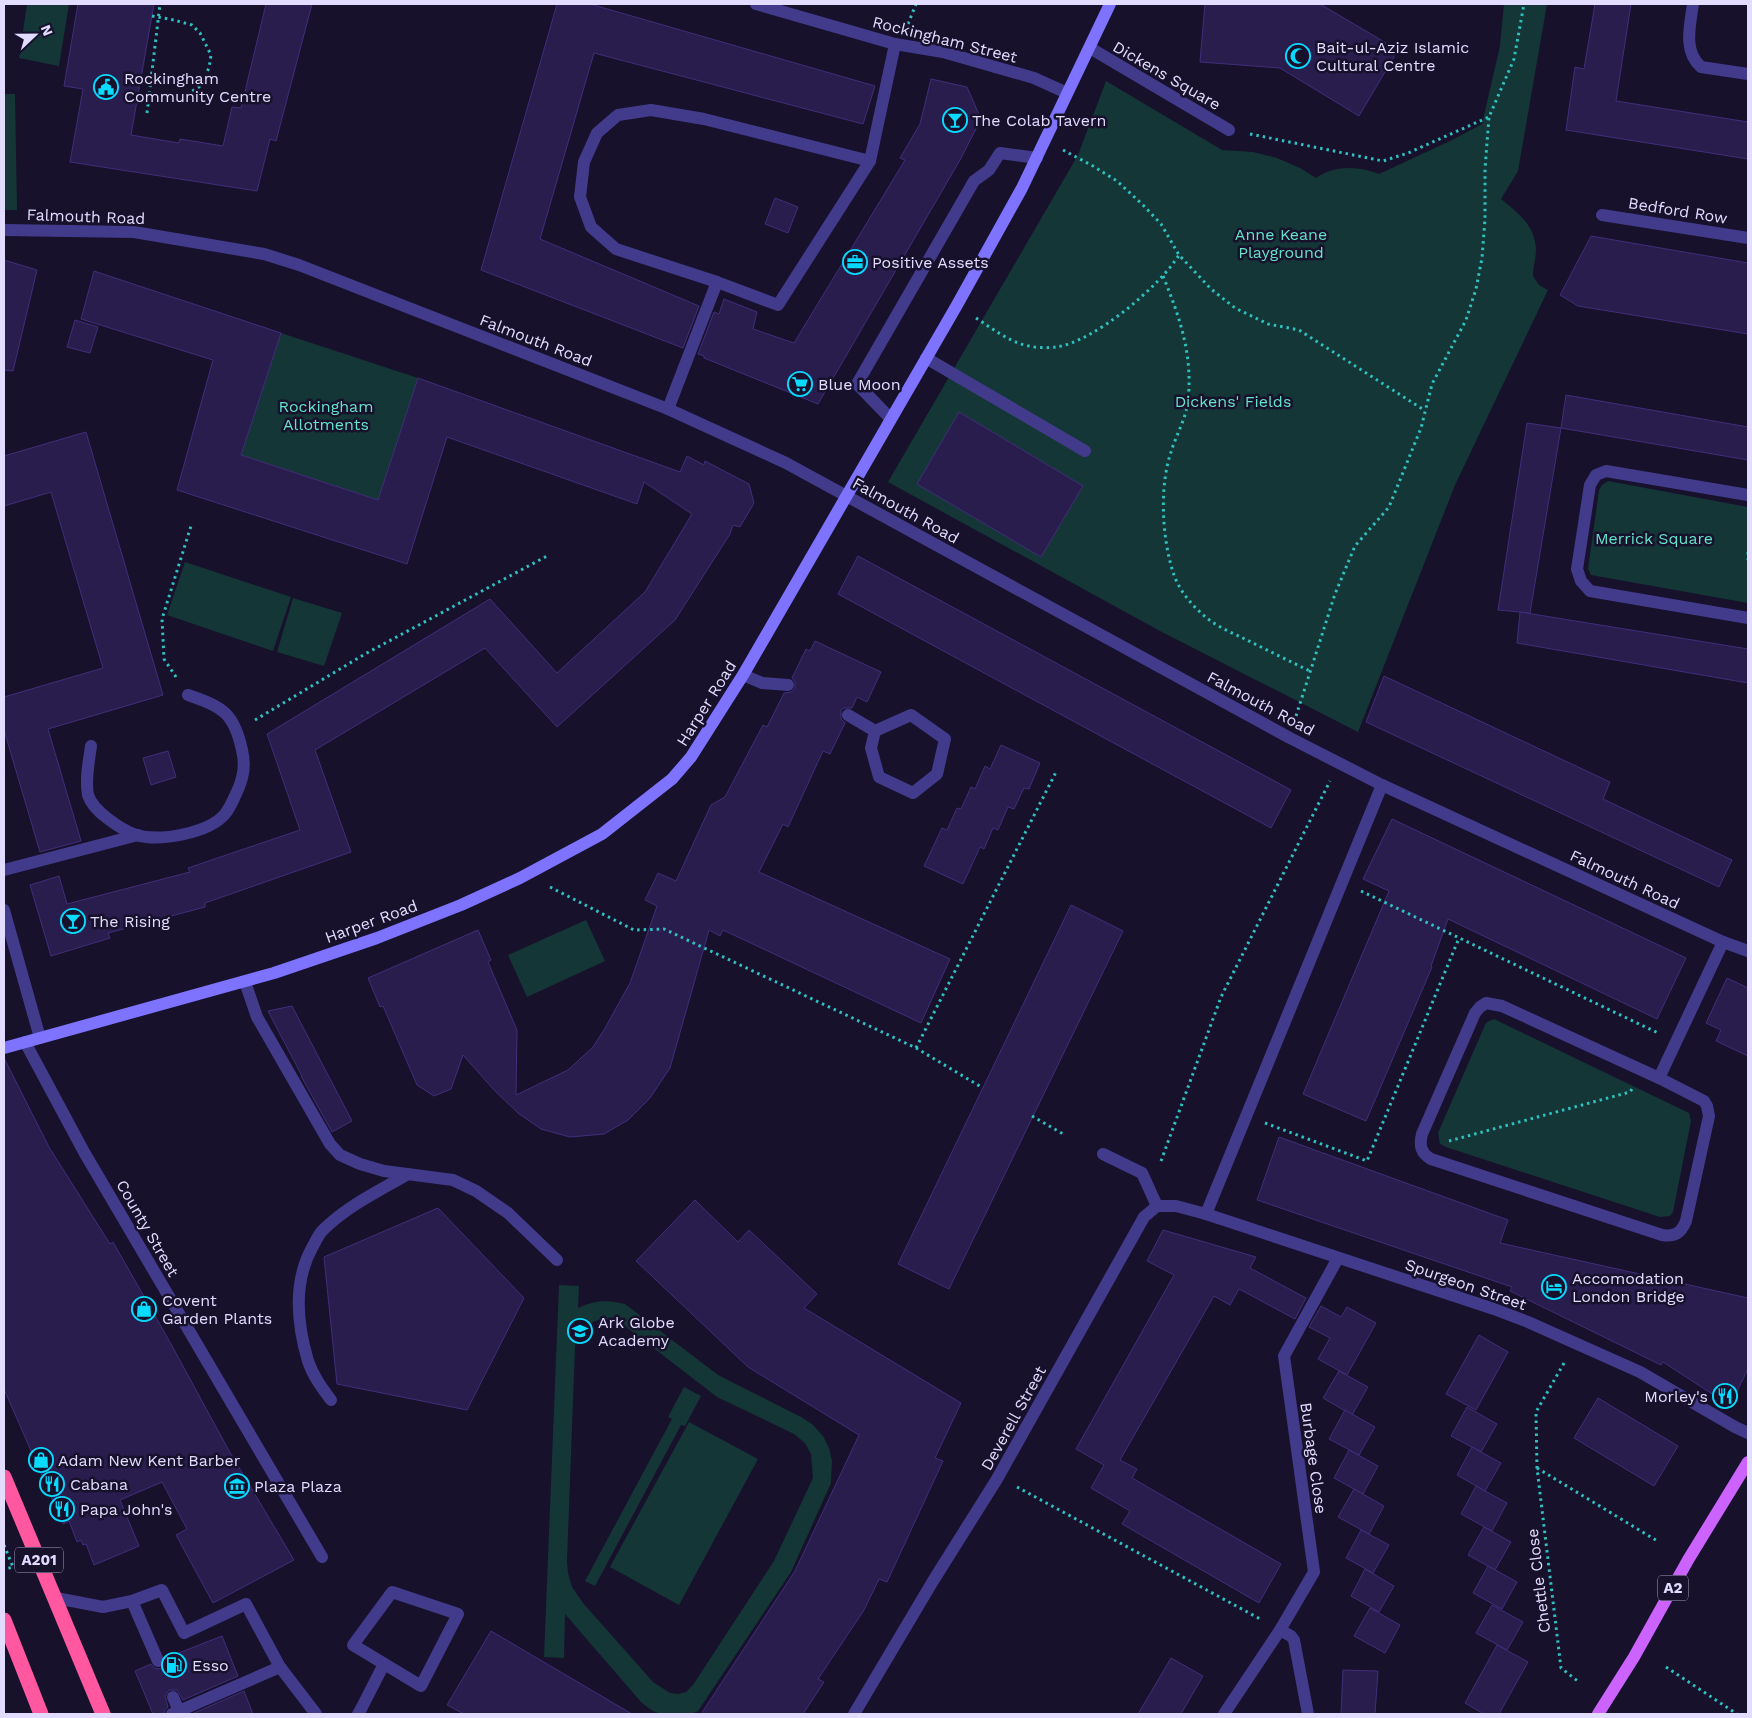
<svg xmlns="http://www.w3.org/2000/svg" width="1752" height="1718" viewBox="0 0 1752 1718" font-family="'Work Sans',sans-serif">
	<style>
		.green { fill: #143637; fill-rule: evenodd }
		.building { fill: #291d4e; stroke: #412e7a }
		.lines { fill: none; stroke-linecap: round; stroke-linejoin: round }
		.path { stroke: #2ec1bf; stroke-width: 3; stroke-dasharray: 2.5 4; stroke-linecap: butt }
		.lane { stroke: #423b8c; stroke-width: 12 }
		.street { stroke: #423b8c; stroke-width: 12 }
		.secondary { stroke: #7d73ff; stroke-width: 12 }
		.primary { stroke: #cc63ff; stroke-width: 12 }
		.highway { stroke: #ff57a0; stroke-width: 15 }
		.path-bridge { stroke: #2ec1bf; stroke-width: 3; stroke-dasharray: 2.5 4; stroke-linecap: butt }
		.labels { text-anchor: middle; stroke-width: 5; stroke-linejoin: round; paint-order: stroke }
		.shield { fill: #17112c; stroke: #a59fc0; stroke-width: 1 }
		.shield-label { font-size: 15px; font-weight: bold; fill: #e2dcff }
		.street-label { font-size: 16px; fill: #e2dcff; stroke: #17112c }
		.poi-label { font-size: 16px; fill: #e2dcff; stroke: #17112c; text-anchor: start }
		.park-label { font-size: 16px; fill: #64e3c9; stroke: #17112c }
	</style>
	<rect width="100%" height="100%" fill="#17112c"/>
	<g class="green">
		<polygon points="27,4 69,4 59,66 19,58"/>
		<path d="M1504 4H1547L1518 171 1501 199C1518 213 1535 225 1536 249 1536 258 1533 267 1533 276L1539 285 1548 290 1455 485 1358 732 1160 631 888 482 1078 155 1106 81 1222 150 1253 152 1277 158 1300 168 1316 178C1335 165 1358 166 1379 174L1452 140 1482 124 1500 46Z"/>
		<polygon points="4,94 15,94 17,210 4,210"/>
		<polygon points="281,333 418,378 378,500 241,455"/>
		<polygon points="1608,481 1748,507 1748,603 1591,575 1588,569 1599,490 1602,485"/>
		<polygon points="185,562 291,597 273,651 167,615"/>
		<polygon points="293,598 342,613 324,666 277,652"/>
		<polygon points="586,920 605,961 527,997 508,955"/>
		<polygon points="1494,1019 1689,1113 1691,1121 1673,1212 1670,1216 1660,1217 1446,1147 1440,1144 1438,1133 1485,1025 1487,1022"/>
		<path d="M559 1285 579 1286 578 1308C597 1300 606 1300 625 1304L718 1375 801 1417 812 1424 823 1436 829 1448 832 1461 831 1483 791 1572 698 1711C691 1716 666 1716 658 1713 652 1711 647 1707 641 1702L565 1614 564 1658 544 1657ZM602 1319 614 1320 625 1326 717 1397 794 1434 805 1443 811 1454 813 1478 774 1561 693 1685 686 1692 678 1694 670 1693 653 1682 583 1603 572 1587 568 1573 567 1561 575 1347C579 1331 586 1323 602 1319Z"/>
		<polygon points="684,1387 701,1396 685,1426 681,1425 595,1586 585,1581 672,1419 668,1417"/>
		<polygon points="689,1422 758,1459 679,1605 610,1567"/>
	</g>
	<g class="building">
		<polygon points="78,4 154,4 131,135 179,143 180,139 223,146 232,107 241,108 266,4 312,4 276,141 270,139 257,191 70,162 83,89 64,86"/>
		<polygon points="557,4 590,4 875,86 863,124 594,53 540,239 699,306 683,348 481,270"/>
		<polygon points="1205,4 1320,4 1398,50 1359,116 1280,68 1200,62"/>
		<polygon points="1595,4 1631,4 1616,101 1748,122 1748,159 1566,130 1575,67 1584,69"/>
		<polygon points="931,79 967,87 981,119 960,160 818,404 704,358 704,356 698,354 714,312 719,314 724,299 757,312 753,329 794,343 905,160 900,158 920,124"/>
		<polygon points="775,198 798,207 788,233 765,224"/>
		<polygon points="1591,236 1748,263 1748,334 1578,306 1560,295"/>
		<polygon points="4,260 37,270 13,371 4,370"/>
		<polygon points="94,271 281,333 241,455 378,500 418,378 680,472 687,456 704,465 705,461 749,484 754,503 740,527 733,525 730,534 675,620 557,727 485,648 315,750 351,852 205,903 205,907 108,933 110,938 51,956 30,885 59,876 67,904 190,872 188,868 300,830 267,734 490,599 557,673 645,592 692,514 644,482 637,504 447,437 407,564 177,490 213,360 81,319"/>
		<polygon points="75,320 98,327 90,353 67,347"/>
		<polygon points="1566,395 1748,427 1748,460 1561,428"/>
		<polygon points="959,412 1083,486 1041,557 917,484"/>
		<polygon points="1527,423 1561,428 1530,613 1498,610"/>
		<polygon points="86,432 163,695 48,729 81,841 40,852 4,730 4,697 103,668 51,492 4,506 4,456"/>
		<polygon points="858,556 1291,790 1271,828 838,594"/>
		<polygon points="1520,612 1748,649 1748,683 1517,643"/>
		<polygon points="815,641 881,672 867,702 857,697 852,708 844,708 841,710 841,719 845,723 830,754 823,751 788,827 783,824 759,872 950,959 921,1023 723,930 720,936 709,930 670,1068 650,1098 628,1120 604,1134 570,1137 541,1129 518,1113 494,1090 463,1055 451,1089 434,1096 417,1085 383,1006 380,1007 368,978 478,930 491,960 488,962 517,1030 516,1095 568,1070 593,1047 604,1030 630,983 657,906 645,900 658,873 676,881 711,805 725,797 763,725 767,727 784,693 791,692 795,689 795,682 792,678 806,649 810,651"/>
		<polygon points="1384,676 1610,782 1603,799 1732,860 1719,887 1366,722"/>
		<polygon points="1001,745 1040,763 1029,789 1024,788 1014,809 1008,807 998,830 993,828 984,849 980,847 963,884 924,866 942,828 947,830 957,808 961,809 971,787 975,789 985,766 990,769"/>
		<polygon points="168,751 176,777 151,785 143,758"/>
		<polygon points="1392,819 1686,958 1657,1019 1448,919 1431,966 1432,967 1366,1121 1303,1094 1389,891 1363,879"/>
		<polygon points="1071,905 1123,931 949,1289 898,1264"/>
		<polygon points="1727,978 1748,988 1748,1056 1716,1041 1721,1030 1706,1023"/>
		<polygon points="292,1006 352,1121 332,1132 301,1076 302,1076 268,1011"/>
		<polygon points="4,1058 49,1147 110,1244 113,1242 171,1344 228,1449 294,1560 213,1603 176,1535 187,1529 162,1482 120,1500 139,1546 94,1565 86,1544 83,1545 81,1540 77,1542 69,1521 63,1524 4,1389"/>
		<polygon points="1279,1137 1508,1220 1500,1243 1748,1298 1748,1369 1735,1395 1720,1399 1663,1362 1661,1365 1510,1291 1512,1287 1257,1200"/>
		<polygon points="695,1200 738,1242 749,1230 817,1294 804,1308 961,1403 935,1458 943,1461 887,1582 879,1579 864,1610 818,1679 824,1682 803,1714 701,1714 795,1571 859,1435 748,1367 636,1261"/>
		<polygon points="438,1208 524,1298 467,1410 337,1384 324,1257"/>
		<polygon points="1163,1230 1256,1257 1250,1268 1306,1298 1295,1319 1239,1289 1230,1305 1214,1296 1120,1460 1137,1469 1132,1478 1281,1564 1259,1603 1122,1524 1130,1511 1091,1488 1104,1465 1076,1449 1174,1275 1147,1261"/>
		<polygon points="1321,1306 1341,1317 1347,1307 1376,1323 1347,1375 1318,1359 1330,1338 1309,1327"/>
		<polygon points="1479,1335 1508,1352 1476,1410 1446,1394"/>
		<polygon points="1339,1371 1368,1387 1352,1415 1323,1398"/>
		<polygon points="1598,1398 1678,1446 1654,1486 1574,1438"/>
		<polygon points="1467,1407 1497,1424 1481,1452 1451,1436"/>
		<polygon points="1345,1410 1375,1427 1359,1455 1329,1439"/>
		<polygon points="1472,1447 1501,1463 1485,1491 1457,1475"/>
		<polygon points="1349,1450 1378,1466 1363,1494 1334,1478"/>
		<polygon points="1476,1486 1507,1503 1492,1531 1461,1514"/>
		<polygon points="1354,1489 1384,1506 1369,1534 1338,1517"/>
		<polygon points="1484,1527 1511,1542 1495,1570 1468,1555"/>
		<polygon points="1361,1530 1389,1545 1373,1573 1346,1558"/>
		<polygon points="1488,1566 1517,1582 1502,1609 1473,1593"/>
		<polygon points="1365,1569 1394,1586 1379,1612 1351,1596"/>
		<polygon points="1492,1605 1523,1622 1507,1650 1476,1633"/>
		<polygon points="1370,1608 1400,1625 1385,1653 1354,1636"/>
		<polygon points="491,1631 632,1714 464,1714 447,1705"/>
		<polygon points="222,1636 238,1676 183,1700 177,1690 169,1690 165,1696 168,1707 165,1710 164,1714 153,1714 135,1671 151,1664 154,1668 161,1669 165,1665 166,1658"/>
		<polygon points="1497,1645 1528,1662 1499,1714 1484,1714 1465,1703"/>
		<polygon points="1171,1658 1203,1676 1181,1714 1138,1714"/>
		<polygon points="1343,1670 1378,1671 1375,1714 1341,1714"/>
		<polygon points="244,1691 253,1714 192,1714"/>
	</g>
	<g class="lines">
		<g class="path">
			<polyline points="908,24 916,4"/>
			<polyline points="149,94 174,99 187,94 199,87 209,68 211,55 200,33 192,25 174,20"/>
			<polyline points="147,113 160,4"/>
			<polyline points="1250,134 1383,161 1408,153 1489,117 1514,59 1524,4"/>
			<polyline points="1063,150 1093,166 1117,181 1143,205 1161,224 1179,255 1211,289 1235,308 1268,324 1299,330 1424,410"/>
			<path d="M1163 276C1180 318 1193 355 1188 401 1186 419 1176 435 1171 452 1159 487 1162 540 1174 575 1179 589 1189 602 1200 612 1213 625 1230 632 1245 639 1267 650 1289 661 1310 671"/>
			<path d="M976 318C993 329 1009 342 1029 346 1037 348 1049 348 1056 347 1094 342 1159 287 1179 255"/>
			<polyline points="1748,552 1748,560"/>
			<polyline points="176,677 164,659 162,619 191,526"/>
			<polyline points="1296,716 1335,594 1355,546 1389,507 1421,428 1432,384 1466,320 1476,289 1482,258 1485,219 1485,169 1489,117"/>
			<polyline points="255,720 365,654 547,556"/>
			<polyline points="550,887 634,930 664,929 916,1048 983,1088"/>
			<polyline points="1361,891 1658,1033"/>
			<polyline points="916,1048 1056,772"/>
			<polyline points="1032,1116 1063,1134"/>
			<polyline points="1265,1123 1367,1161 1459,938"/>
			<polyline points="1449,1141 1630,1092 1632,1089"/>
			<polyline points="1161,1161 1221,997 1330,781"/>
			<polyline points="1564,1363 1536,1412 1537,1468 1561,1668 1579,1682"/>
			<polyline points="1537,1468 1659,1542"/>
			<polyline points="1017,1487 1262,1620"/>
			<polyline points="4,1545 13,1567 6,1569"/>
			<polyline points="1666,1667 1737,1714"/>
		</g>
		<g class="lane">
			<polyline points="1090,48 1229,130"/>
			<polyline points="1602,215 1748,238"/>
			<polyline points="717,282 616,249 591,227 580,197 584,162 597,133 618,115 651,110 704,119 870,161 895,44"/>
			<polyline points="926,358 1085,451"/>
			<polyline points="668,409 717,282 778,305 870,161"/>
			<polyline points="891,419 857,384 974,181 989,170 1000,153 1037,158"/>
			<polyline points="743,675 762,683 788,685"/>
			<polyline points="848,715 875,731 871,748 879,777 913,793 937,774 945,739 911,715 875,731"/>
			<path d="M91 746C89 761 85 779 88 795 91 804 99 812 107 818 116 825 125 831 136 835 160 842 209 833 225 814 230 808 233 800 236 794 243 779 246 766 242 750 234 713 223 707 188 695"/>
			<polyline points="4,870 138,835"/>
			<polyline points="245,982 257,1017 330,1144 340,1155 360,1164 384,1171 453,1180 476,1191 508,1213 557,1260"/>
			<path d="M1486 1003 1502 1006 1659 1078 1704 1101 1707 1106 1709 1116 1686 1221C1681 1233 1675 1237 1662 1235L1431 1159C1421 1153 1419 1146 1422 1134L1475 1013 1480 1007Z"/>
			<polyline points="1659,1078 1723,942"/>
			<polyline points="1206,1214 1382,785"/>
			<path d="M331 1400C322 1388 313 1376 308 1361 297 1324 293 1281 313 1246 316 1241 318 1235 323 1230 347 1206 379 1191 408 1174"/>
			<polygon points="392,1592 458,1614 421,1686 353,1645"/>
			<polyline points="56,1598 103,1607 132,1601 162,1590 184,1633 246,1604 280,1667 316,1714"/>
			<polyline points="132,1601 158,1661"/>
			<polyline points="1280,1630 1291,1636 1294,1640 1308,1714"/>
			<polyline points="173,1697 179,1711"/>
			<polyline points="361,1709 384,1664"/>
			<polyline points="172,1714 280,1667"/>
		</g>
		<g class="street">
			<polyline points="756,4 895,44 943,52 1034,78 1067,93"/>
			<path d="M1693 4C1690 26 1683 51 1701 67L1748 74"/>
			<polyline points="4,230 134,232 264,254 299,265 668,409 786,463 1290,738 1382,785 1723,942 1748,951"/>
			<polyline points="1748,495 1606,471 1596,475 1590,485 1577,569 1581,581 1590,591 1748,618"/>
			<polyline points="4,910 40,1038"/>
			<polyline points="25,1042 84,1152 322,1557"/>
			<polyline points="1157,1206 1176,1206 1206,1214 1494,1309 1528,1322 1640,1372 1735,1427 1748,1433"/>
			<polyline points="358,1714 361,1709"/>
			<polyline points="854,1714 933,1581 997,1479 1144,1217 1157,1206 1142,1173 1103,1154"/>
			<polyline points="1224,1714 1280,1630 1314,1572 1284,1356 1338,1258"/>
		</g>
		<polyline class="secondary" points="4,1048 274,973 377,938 461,905 520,878 602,834 672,779 691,757 743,675 957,305 1022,188 1110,4"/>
		<polyline class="primary" points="1598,1714 1634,1657 1688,1560 1748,1462"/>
		<g class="highway">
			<polyline points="4,1477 103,1714"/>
			<polyline points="4,1620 41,1714"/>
		</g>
		<polyline class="path-bridge" points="152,16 174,20"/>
	</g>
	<defs>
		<symbol id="mosque-ring" viewBox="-11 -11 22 22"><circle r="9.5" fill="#17112c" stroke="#08dbff" stroke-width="1.5"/><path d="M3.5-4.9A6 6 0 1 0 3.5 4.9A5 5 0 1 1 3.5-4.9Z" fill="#08dbff"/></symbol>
		<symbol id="civic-ring" viewBox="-11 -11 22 22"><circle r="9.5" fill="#17112c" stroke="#08dbff" stroke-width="1.5"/><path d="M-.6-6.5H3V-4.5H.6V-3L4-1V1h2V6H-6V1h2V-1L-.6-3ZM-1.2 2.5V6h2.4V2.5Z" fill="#08dbff"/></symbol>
		<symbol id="bar-ring" viewBox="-11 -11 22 22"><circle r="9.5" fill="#17112c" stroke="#08dbff" stroke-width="1.5"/><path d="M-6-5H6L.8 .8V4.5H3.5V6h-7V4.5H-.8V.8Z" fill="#08dbff"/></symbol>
		<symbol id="office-ring" viewBox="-11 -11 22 22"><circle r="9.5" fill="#17112c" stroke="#08dbff" stroke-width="1.5"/><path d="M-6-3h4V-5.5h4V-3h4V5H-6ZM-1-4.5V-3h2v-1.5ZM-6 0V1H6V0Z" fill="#08dbff"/></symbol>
		<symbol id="supermarket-ring" viewBox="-11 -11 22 22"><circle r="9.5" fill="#17112c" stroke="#08dbff" stroke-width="1.5"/><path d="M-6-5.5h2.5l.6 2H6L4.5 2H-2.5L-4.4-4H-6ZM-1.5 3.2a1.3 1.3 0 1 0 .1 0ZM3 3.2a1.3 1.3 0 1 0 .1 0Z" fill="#08dbff"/></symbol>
		<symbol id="hotel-ring" viewBox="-11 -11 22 22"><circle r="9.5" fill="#17112c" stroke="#08dbff" stroke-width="1.5"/><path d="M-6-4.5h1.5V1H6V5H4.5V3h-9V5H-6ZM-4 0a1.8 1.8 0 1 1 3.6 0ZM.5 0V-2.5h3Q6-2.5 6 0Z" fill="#08dbff"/></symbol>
		<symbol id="shop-ring" viewBox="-11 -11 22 22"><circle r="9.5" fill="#17112c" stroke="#08dbff" stroke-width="1.5"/><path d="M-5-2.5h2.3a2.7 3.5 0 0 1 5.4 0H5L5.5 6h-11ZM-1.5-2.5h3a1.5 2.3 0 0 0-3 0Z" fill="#08dbff"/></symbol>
		<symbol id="school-ring" viewBox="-11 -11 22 22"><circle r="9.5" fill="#17112c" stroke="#08dbff" stroke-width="1.5"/><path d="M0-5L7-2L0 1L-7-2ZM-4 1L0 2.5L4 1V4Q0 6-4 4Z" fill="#08dbff"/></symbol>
		<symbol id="restaurant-ring" viewBox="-11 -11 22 22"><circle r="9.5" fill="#17112c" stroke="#08dbff" stroke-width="1.5"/><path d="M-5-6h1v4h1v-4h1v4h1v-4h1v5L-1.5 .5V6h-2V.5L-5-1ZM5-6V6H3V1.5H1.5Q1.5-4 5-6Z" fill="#08dbff"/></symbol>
		<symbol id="museum-ring" viewBox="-11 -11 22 22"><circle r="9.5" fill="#17112c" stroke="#08dbff" stroke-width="1.5"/><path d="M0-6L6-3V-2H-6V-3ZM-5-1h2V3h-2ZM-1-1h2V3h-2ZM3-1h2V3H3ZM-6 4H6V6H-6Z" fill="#08dbff"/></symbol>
		<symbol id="fuel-ring" viewBox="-11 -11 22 22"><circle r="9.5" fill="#17112c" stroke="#08dbff" stroke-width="1.5"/><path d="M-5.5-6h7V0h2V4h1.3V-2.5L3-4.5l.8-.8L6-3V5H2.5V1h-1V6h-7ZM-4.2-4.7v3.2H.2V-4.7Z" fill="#08dbff"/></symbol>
	</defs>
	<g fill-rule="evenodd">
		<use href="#mosque-ring" x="1284" y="42" width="28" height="28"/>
		<use href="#civic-ring" x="92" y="73" width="28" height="28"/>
		<use href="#bar-ring" x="941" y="106" width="28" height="28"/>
		<use href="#office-ring" x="841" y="248" width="28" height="28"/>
		<use href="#supermarket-ring" x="786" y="370" width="28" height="28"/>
		<use href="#bar-ring" x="59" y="907" width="28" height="28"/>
		<use href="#hotel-ring" x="1540" y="1273" width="28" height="28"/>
		<use href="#shop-ring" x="130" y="1295" width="28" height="28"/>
		<use href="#school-ring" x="566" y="1317" width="28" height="28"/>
		<use href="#restaurant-ring" x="1711" y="1382" width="28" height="28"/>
		<use href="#shop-ring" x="27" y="1446" width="28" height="28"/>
		<use href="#restaurant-ring" x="38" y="1470" width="28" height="28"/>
		<use href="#museum-ring" x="223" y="1472" width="28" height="28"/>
		<use href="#restaurant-ring" x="48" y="1495" width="28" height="28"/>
		<use href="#fuel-ring" x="160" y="1651" width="28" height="28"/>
	</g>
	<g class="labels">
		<g class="shield">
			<rect x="15" y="1547.5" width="48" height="25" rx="4"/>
			<rect x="1658" y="1575.5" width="30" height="25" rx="4"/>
		</g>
		<g class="shield-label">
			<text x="39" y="1565">A201</text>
			<text x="1673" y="1593">A2</text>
		</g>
		<g class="street-label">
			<text transform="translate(945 39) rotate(14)" y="6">Rockingham Street</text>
			<text transform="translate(1167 75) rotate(30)" y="6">Dickens Square</text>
			<text transform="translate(1678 210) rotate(9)" y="6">Bedford Row</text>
			<text transform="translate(86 216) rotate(2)" y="6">Falmouth Road</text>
			<text transform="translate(536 340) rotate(21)" y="6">Falmouth Road</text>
			<text transform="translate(906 510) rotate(29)" y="6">Falmouth Road</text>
			<text transform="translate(706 703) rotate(-58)" y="6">Harper Road</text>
			<text transform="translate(1261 703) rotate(28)" y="6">Falmouth Road</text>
			<text transform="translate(1625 879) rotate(25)" y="6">Falmouth Road</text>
			<text transform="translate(371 921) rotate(-20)" y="6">Harper Road</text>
			<text transform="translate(148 1228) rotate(60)" y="6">County Street</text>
			<text transform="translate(1466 1284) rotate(19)" y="6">Spurgeon Street</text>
			<text transform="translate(1013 1418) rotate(-61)" y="6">Deverell Street</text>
			<text transform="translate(1314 1458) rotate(82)" y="6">Burbage Close</text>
			<text transform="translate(1538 1581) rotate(-97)" y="6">Chettle Close</text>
		</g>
		<g class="poi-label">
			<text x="1316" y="53">Bait-ul-Aziz Islamic<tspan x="1316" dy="18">Cultural Centre</tspan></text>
			<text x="124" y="84">Rockingham<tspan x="124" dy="18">Community Centre</tspan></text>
			<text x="972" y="126">The Colab Tavern</text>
			<text x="872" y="268">Positive Assets</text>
			<text x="818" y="390">Blue Moon</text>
			<text x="90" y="927">The Rising</text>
			<text x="1572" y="1284">Accomodation<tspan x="1572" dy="18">London Bridge</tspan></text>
			<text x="162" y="1306">Covent<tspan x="162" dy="18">Garden Plants</tspan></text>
			<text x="598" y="1328">Ark Globe<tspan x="598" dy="18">Academy</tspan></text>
			<text x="1708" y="1402" text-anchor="end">Morley's</text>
			<text x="58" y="1466">Adam New Kent Barber</text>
			<text x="70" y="1490">Cabana</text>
			<text x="254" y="1492">Plaza Plaza</text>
			<text x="80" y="1515">Papa John's</text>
			<text x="192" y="1671">Esso</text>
		</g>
		<g class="park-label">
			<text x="1281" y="240">Anne Keane<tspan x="1281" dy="18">Playground</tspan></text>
			<text x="1233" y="407">Dickens' Fields</text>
			<text x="326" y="412">Rockingham<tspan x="326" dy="18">Allotments</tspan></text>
			<text x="1654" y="544">Merrick Square</text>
		</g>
	</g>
	<rect width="1752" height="1718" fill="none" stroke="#e2dcff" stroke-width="10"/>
	<g transform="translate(35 35) rotate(68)" stroke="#17112c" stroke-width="4" paint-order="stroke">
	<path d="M0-4L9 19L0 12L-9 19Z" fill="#e2dcff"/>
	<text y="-8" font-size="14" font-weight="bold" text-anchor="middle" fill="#e2dcff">N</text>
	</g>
</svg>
